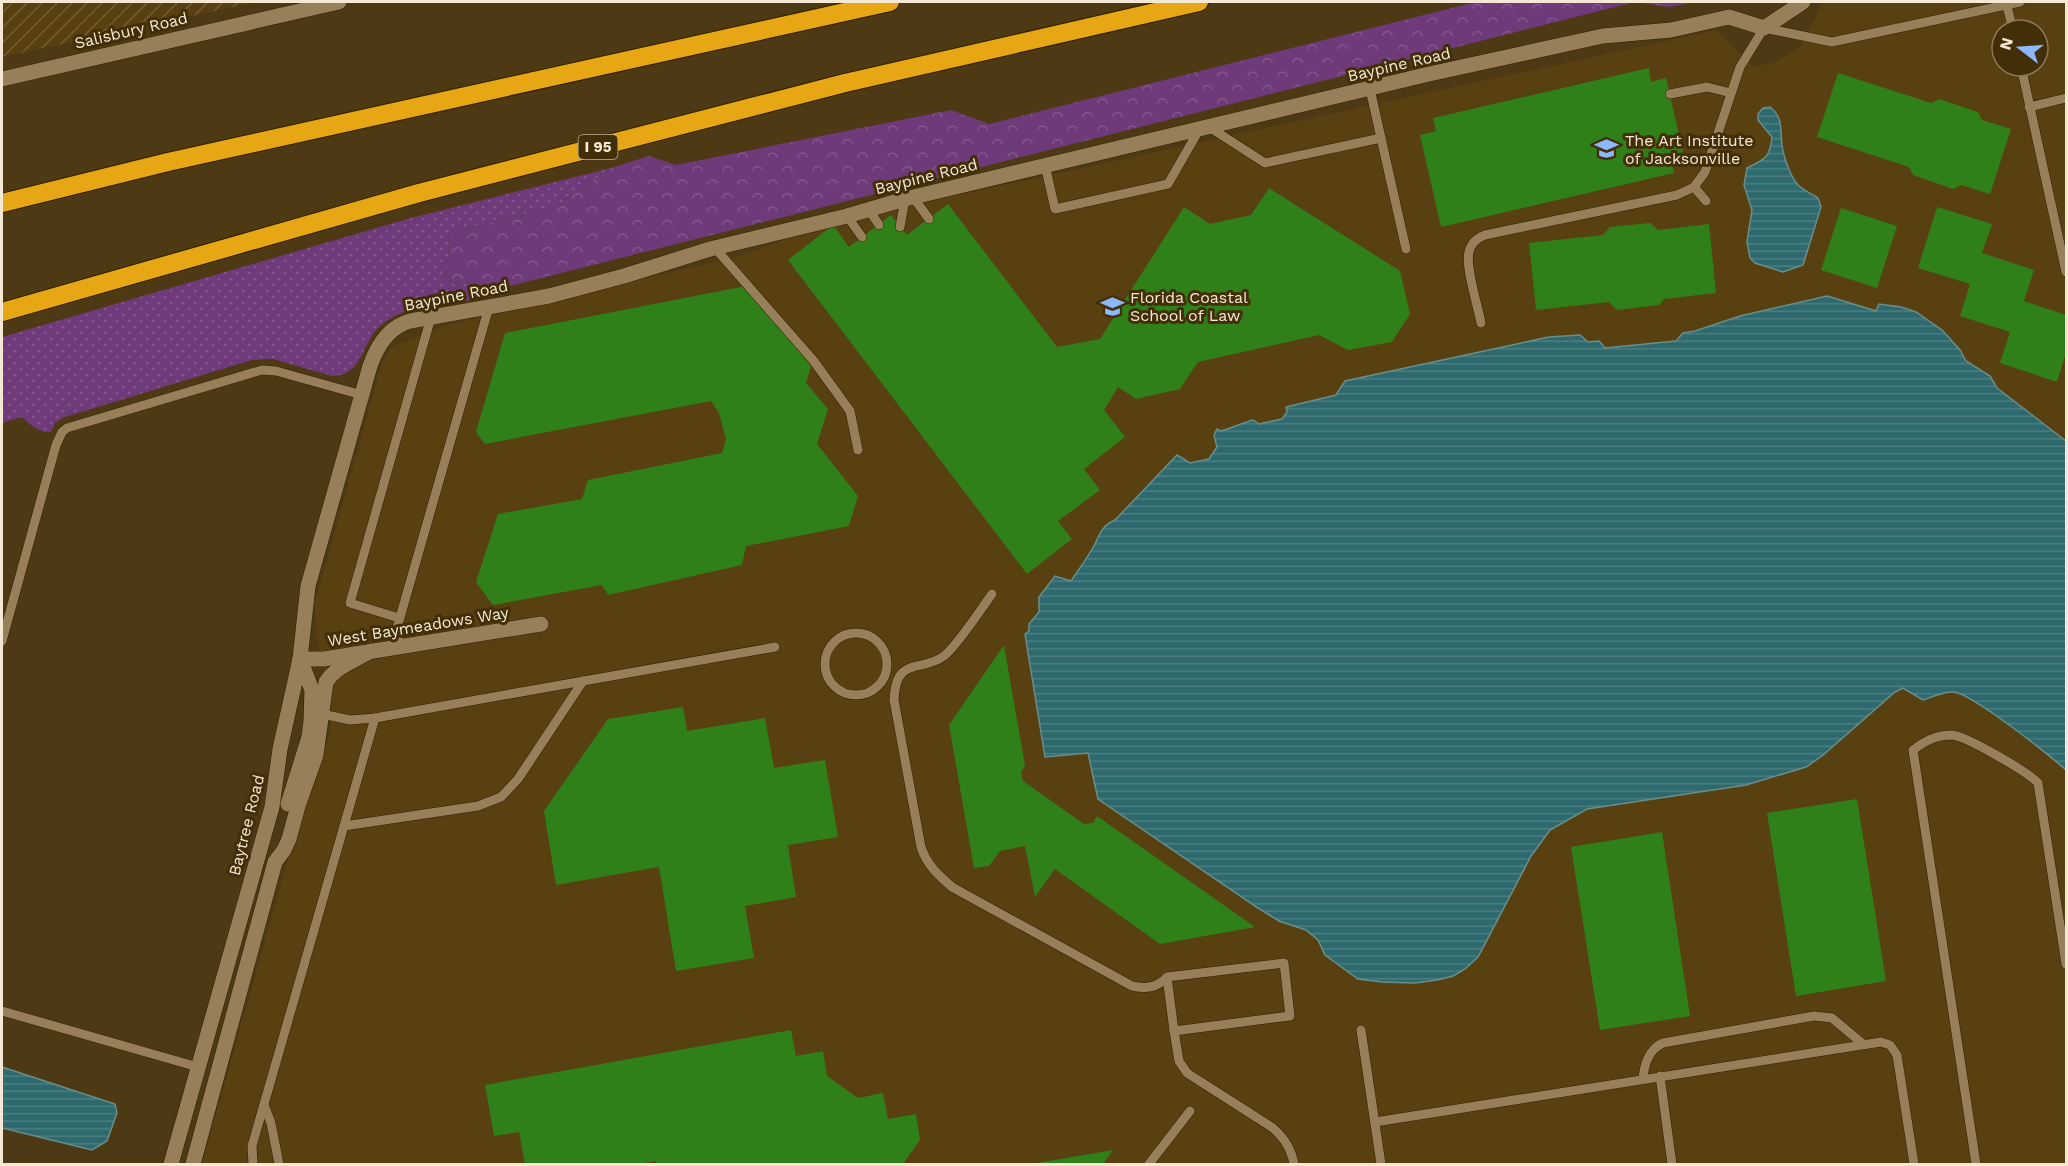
<svg xmlns="http://www.w3.org/2000/svg" width="2068" height="1166" viewBox="0 0 2068 1166" font-family="'Work Sans',sans-serif">
	<style>
		.built { fill: #584011; fill-rule: evenodd }
		.industrial { fill: url(#industrial-furrows) }
		.grass { fill: url(#grass-dots) }
		.forest { fill: url(#forest-crowns) }
		.water { fill: url(#water-rules); stroke: #698f8c; stroke-width: 1.5 }
		.building { fill: #308019 }
		.lines { fill: none; stroke-linecap: round; stroke-linejoin: round }
		.lane-casing { stroke: #302004; stroke-width: 10 }
		.street-casing { stroke: #302004; stroke-width: 16 }
		.highway-casing { stroke: #302004; stroke-width: 20 }
		.lane { stroke: #967f59; stroke-width: 9 }
		.street { stroke: #967f59; stroke-width: 15 }
		.highway { stroke: #e7a614; stroke-width: 18 }
		.labels { text-anchor: middle; stroke-width: 6; stroke-linejoin: round; paint-order: stroke }
		.shield { fill: #422e07; stroke: #bfb197; stroke-width: 1.5 }
		.shield-label { font-size: 15px; font-weight: bold; fill: #f5e9d5 }
		.street-label { font-size: 16px; fill: #f5e9d5; stroke: #422e07 }
		.poi-label { font-size: 16px; fill: #f5e9d5; stroke: #422e07; text-anchor: start }
	</style>
	<defs>
		<pattern id="industrial-furrows" width="10" height="10" patternUnits="userSpaceOnUse" patternTransform="scale(1.5)"><rect width="10" height="10" fill="#584011"/><path d="M-1 1l2-2M0 10L10 0M9 11l2-2" fill="none" stroke="#715c33"/></pattern>
		<pattern id="grass-dots" width="8" height="8" patternUnits="userSpaceOnUse" patternTransform="scale(1.5)"><rect width="8" height="8" fill="#6e3a7a"/><path d="M2 2h.1M6 6h.1" fill="none" stroke="#83568c" stroke-width="1.8" stroke-linecap="round"/></pattern>
		<pattern id="forest-crowns" width="20" height="18" patternUnits="userSpaceOnUse" patternTransform="scale(1.5)"><rect width="20" height="18" fill="#6e3a7a"/><path d="M2 6a3 3 0 1 1 6 0M12 15a3 3 0 1 1 6 0" fill="none" stroke="#83568c"/></pattern>
		<pattern id="water-rules" width="6" height="5" patternUnits="userSpaceOnUse" patternTransform="scale(1.5)"><rect width="6" height="5" fill="#2d696d"/><path d="M0 2.5h6" fill="none" stroke="#4c7e81"/></pattern>
	</defs>
	<rect width="100%" height="100%" fill="#4d3913"/>
	<path class="built" d="M1823 2H2066V441L1997 388 1990 376 1966 361 1960 350 1876 311 1827 296 1812 298 1683 333 1676 341 1605 348 1588 343 1580 335 1549 337 1346 381 1336 395 1286 407 1287 411 1282 419 1259 424 1243 423 1239 427 1221 431 1214 435 1217 447 1209 459 1189 463 1151 479 1115 520 1108 523 1098 534 1095 543 1071 581 1029 624 1088 753 1098 799 1279 921 1306 930 1318 940 1325 955 1358 979 1382 982 1415 983 1453 976 1465 969 1478 957 1531 856 1550 830 1586 809 1746 785 1805 767 1822 756 1895 692 1903 688 1923 700 1943 693 1956 692 1981 706 2051 756 2066 770V1164H202L300 817 330 734 331 698 316 636 315 603 382 363 392 347 443 326 743 255 833 222 1717 30 1753 67 1776 62 1801 46ZM2002 30H2038V66H2002Z"/>
	<polygon class="industrial" points="2,2 256,2 2,57"/>
	<path class="grass" d="M611 168 553 208 450 232 446 280 506 287 504 295 411 309C399 313 387 319 378 328 360 347 363 375 332 376L273 359 252 360 65 417 55 423 51 432C38 433 31 425 22 417L2 423V337L411 218Z"/>
	<polygon class="forest" points="1476,2 1696,2 1670,7 1635,2 506,287 446,280 450,232 553,208 611,168 649,156 676,165 951,110 989,124"/>
	<g class="water">
		<path d="M1770 107C1785 118 1779 134 1783 151 1785 161 1791 177 1798 185 1803 190 1812 194 1818 198L1821 207 1803 265 1783 272 1755 263 1750 258 1747 242 1752 210 1744 185 1747 168C1765 159 1770 158 1772 137L1758 120V114L1763 108Z"/>
		<path d="M1827 296 1876 311 1879 304 1901 307 1916 312 1942 330 1960 350 1966 361 1990 376 1997 388 2066 441V770C2049 755 1974 695 1954 692 1944 691 1932 697 1923 700L1903 688 1895 692 1822 756 1806 767 1746 785 1587 809 1550 830 1531 856 1478 957 1465 969 1453 976 1437 980 1415 983 1382 982 1358 979 1325 955 1318 940 1306 930 1279 921 1258 908 1098 799 1088 753 1045 757 1025 634 1029 631V624L1039 612V597L1055 576 1071 581C1079 569 1088 557 1095 544 1100 533 1103 525 1115 520L1177 455 1190 463 1209 459 1217 447 1214 435 1217 429 1221 431C1233 428 1241 423 1253 420L1259 424 1282 419 1287 412 1286 407 1336 395 1345 381 1549 337 1580 335 1588 342 1599 341 1605 348 1676 341 1683 333 1695 331 1740 316Z"/>
		<polygon points="2,1067 115,1104 117,1113 107,1141 92,1150 2,1128"/>
	</g>
	<g class="building">
		<polygon points="1649,68 1651,82 1666,78 1683,152 1670,155 1674,173 1441,227 1420,135 1436,131 1433,118"/>
		<polygon points="1838,73 1931,103 1939,99 1978,112 1982,120 2011,129 1990,194 1961,185 1953,189 1913,175 1909,167 1817,137"/>
		<polygon points="1269,188 1400,271 1410,314 1392,342 1348,350 1319,335 1198,362 1180,389 1136,399 1118,387 1104,410 1125,437 1084,469 1100,490 1058,521 1072,539 1027,574 788,260 833,225 849,247 891,215 907,235 948,204 1057,347 1100,339 1184,207 1210,224 1251,215"/>
		<polygon points="1937,207 1992,224 1982,253 2034,270 2024,301 2066,315 2066,353 2057,382 2000,363 2010,332 1960,316 1970,284 1918,268"/>
		<polygon points="1841,208 1897,226 1877,288 1821,270"/>
		<polygon points="1650,223 1658,230 1709,224 1716,293 1664,299 1659,305 1617,310 1609,302 1536,310 1529,243 1603,235 1610,227"/>
		<polygon points="746,286 811,366 806,383 828,409 817,444 858,496 849,526 746,546 742,565 608,595 602,585 493,605 476,582 498,514 582,499 588,480 722,453 726,439 719,413 711,401 485,444 476,432 505,333"/>
		<polygon points="1004,645 1025,766 1021,772 1023,781 1084,824 1093,823 1097,816 1255,927 1160,944 1055,869 1035,897 1025,846 1000,851 989,866 974,868 949,725"/>
		<polygon points="683,707 687,731 765,718 774,768 825,760 838,837 788,845 796,897 745,906 754,958 676,971 659,867 556,885 544,811 608,719"/>
		<polygon points="1857,799 1886,981 1796,996 1767,813"/>
		<polygon points="1662,832 1690,1016 1600,1030 1571,847"/>
		<polygon points="791,1030 796,1056 823,1051 827,1076 858,1098 883,1093 888,1119 916,1114 920,1140 903,1164 656,1164 656,1161 639,1164 525,1164 519,1132 494,1136 485,1085"/>
		<polygon points="1113,1150 1103,1164 1037,1164 1037,1163"/>
	</g>
	<g class="lines">
		<defs>
			<g id="lane">
				<polyline points="2006,2 2013,30"/>
				<polyline points="2021,66 2066,272"/>
				<polyline points="1370,89 1406,249"/>
				<polyline points="1670,94 1707,87 1731,93"/>
				<polyline points="2029,107 2066,98"/>
				<polyline points="1209,127 1265,163 1381,138"/>
				<polyline points="1045,165 1055,209 1168,184 1199,130"/>
				<polyline points="1694,187 1706,201"/>
				<polyline points="913,197 929,219"/>
				<polyline points="869,210 879,225"/>
				<polyline points="847,216 862,237"/>
				<polyline points="900,227 905,199"/>
				<polyline points="715,248 813,360 850,411 858,450"/>
				<path d="M1481 323C1478 306 1465 267 1469 252 1471 243 1477 238 1485 235L1677 195 1694 187 1705 172 1740 67 1764 28 1832 42 2020 2"/>
				<path d="M992 594C981 609 957 646 944 656 921 673 896 655 894 700L921 847C927 865 938 875 952 887L1132 986C1146 989 1157 988 1167 977L1284 963 1290 1016 1174 1031 1167 977"/>
				<polyline points="399,618 350,603 431,317"/>
				<circle cx="856" cy="664" r="31"/>
				<polyline points="2,641 56,445 62,432 67,428 262,370 276,371 362,395"/>
				<polyline points="399,647 397,628 489,307"/>
				<polyline points="322,714 350,720 375,718 775,647"/>
				<polyline points="344,826 478,806 501,797 518,779 583,681"/>
				<polyline points="2,1011 198,1067"/>
				<polyline points="1361,1030 1381,1164"/>
				<path d="M1174 1031 1179 1061 1187 1073 1273 1128C1285 1139 1291 1149 1294 1164"/>
				<polyline points="1660,1076 1672,1164"/>
				<path d="M1643 1079C1644 1065 1649 1049 1663 1043L1814 1016 1832 1018 1863 1044"/>
				<polyline points="264,1105 271,1123 279,1164"/>
				<polyline points="1375,1122 1881,1042 1890,1045 1897,1055 1914,1164"/>
				<polyline points="253,1164 252,1146 375,718"/>
				<polyline points="1149,1164 1190,1111"/>
				<path d="M1976 1164 1913 750C1925 741 1936 735 1952 735 1966 736 2028 772 2038 783L2066 964"/>
			</g>
			<g id="street">
				<polyline points="2,79 339,2"/>
				<polyline points="300,659 324,659 541,624"/>
				<polyline points="288,804 309,737 311,721 312,690 300,659"/>
				<path d="M171 1164 272 807 280 749 300 659 308 586 370 366C377 346 388 327 410 321L549 296 624 276 710 249 847 216 905 199 1429 74 1603 36 1671 30 1729 17 1764 28 1803 2"/>
				<path d="M193 1164 275 862 284 850 289 839 298 806 316 755 326 682C336 666 353 662 369 652"/>
			</g>
			<g id="highway">
				<polyline points="2,203 168,162 890,2"/>
				<polyline points="2,312 419,193 845,83 1199,2"/>
			</g>
		</defs>
		<use href="#lane" class="lane-casing"/>
		<use href="#street" class="street-casing"/>
		<use href="#highway" class="highway-casing"/>
		<use href="#lane" class="lane"/>
		<use href="#street" class="street"/>
		<use href="#highway" class="highway"/>
	</g>
	<defs>
		<symbol id="school-bare" viewBox="-9 -9 18 18"><path d="M0-5L7-2L0 1L-7-2ZM-4 1L0 2.5L4 1V4Q0 6-4 4Z" fill="#8eb8fd" stroke="#422e07" stroke-width="2.5" paint-order="stroke"/></symbol>
		<symbol id="university-bare" viewBox="-9 -9 18 18"><path d="M0-5L7-2L0 1L-7-2ZM-4 1L0 2.5L4 1V4Q0 6-4 4Z" fill="#8eb8fd" stroke="#422e07" stroke-width="2.5" paint-order="stroke"/></symbol>
	</defs>
	<g fill-rule="evenodd">
		<use href="#school-bare" x="1590" y="132" width="33" height="33"/>
		<use href="#university-bare" x="1096" y="290" width="33" height="33"/>
	</g>
	<g class="labels">
		<rect class="shield" x="578.5" y="135" width="39" height="24" rx="4.5"/>
		<g class="shield-label">
			<text x="598" y="152">I 95</text>
		</g>
		<g class="street-label">
			<text transform="translate(131 30) rotate(-13)" y="6">Salisbury Road</text>
			<text transform="translate(1399 64) rotate(-13)" y="6">Baypine Road</text>
			<text transform="translate(926 176) rotate(-14)" y="6">Baypine Road</text>
			<text transform="translate(456 295) rotate(-11)" y="6">Baypine Road</text>
			<text transform="translate(418 626) rotate(-9)" y="6">West Baymeadows Way</text>
			<text transform="translate(246 825) rotate(-76)" y="6">Baytree Road</text>
		</g>
		<g class="poi-label">
			<text x="1625" y="146">The Art Institute<tspan x="1625" dy="18">of Jacksonville</tspan></text>
			<text x="1130" y="303">Florida Coastal<tspan x="1130" dy="18">School of Law</tspan></text>
		</g>
	</g>
	<rect width="2068" height="1166" fill="none" stroke="#f5e9d5" stroke-width="6"/>
	<g transform="translate(2020 48) rotate(287)"><circle r="28" fill="#422e07" stroke="#8a7959" stroke-width="1.5"/>
	<path d="M0-4.5L10 22L0 15L-10 22Z" fill="#8eb8fd"/>
	<text y="-9" font-size="16" font-weight="bold" text-anchor="middle" fill="#f5e9d5">N</text>
	</g>
</svg>
